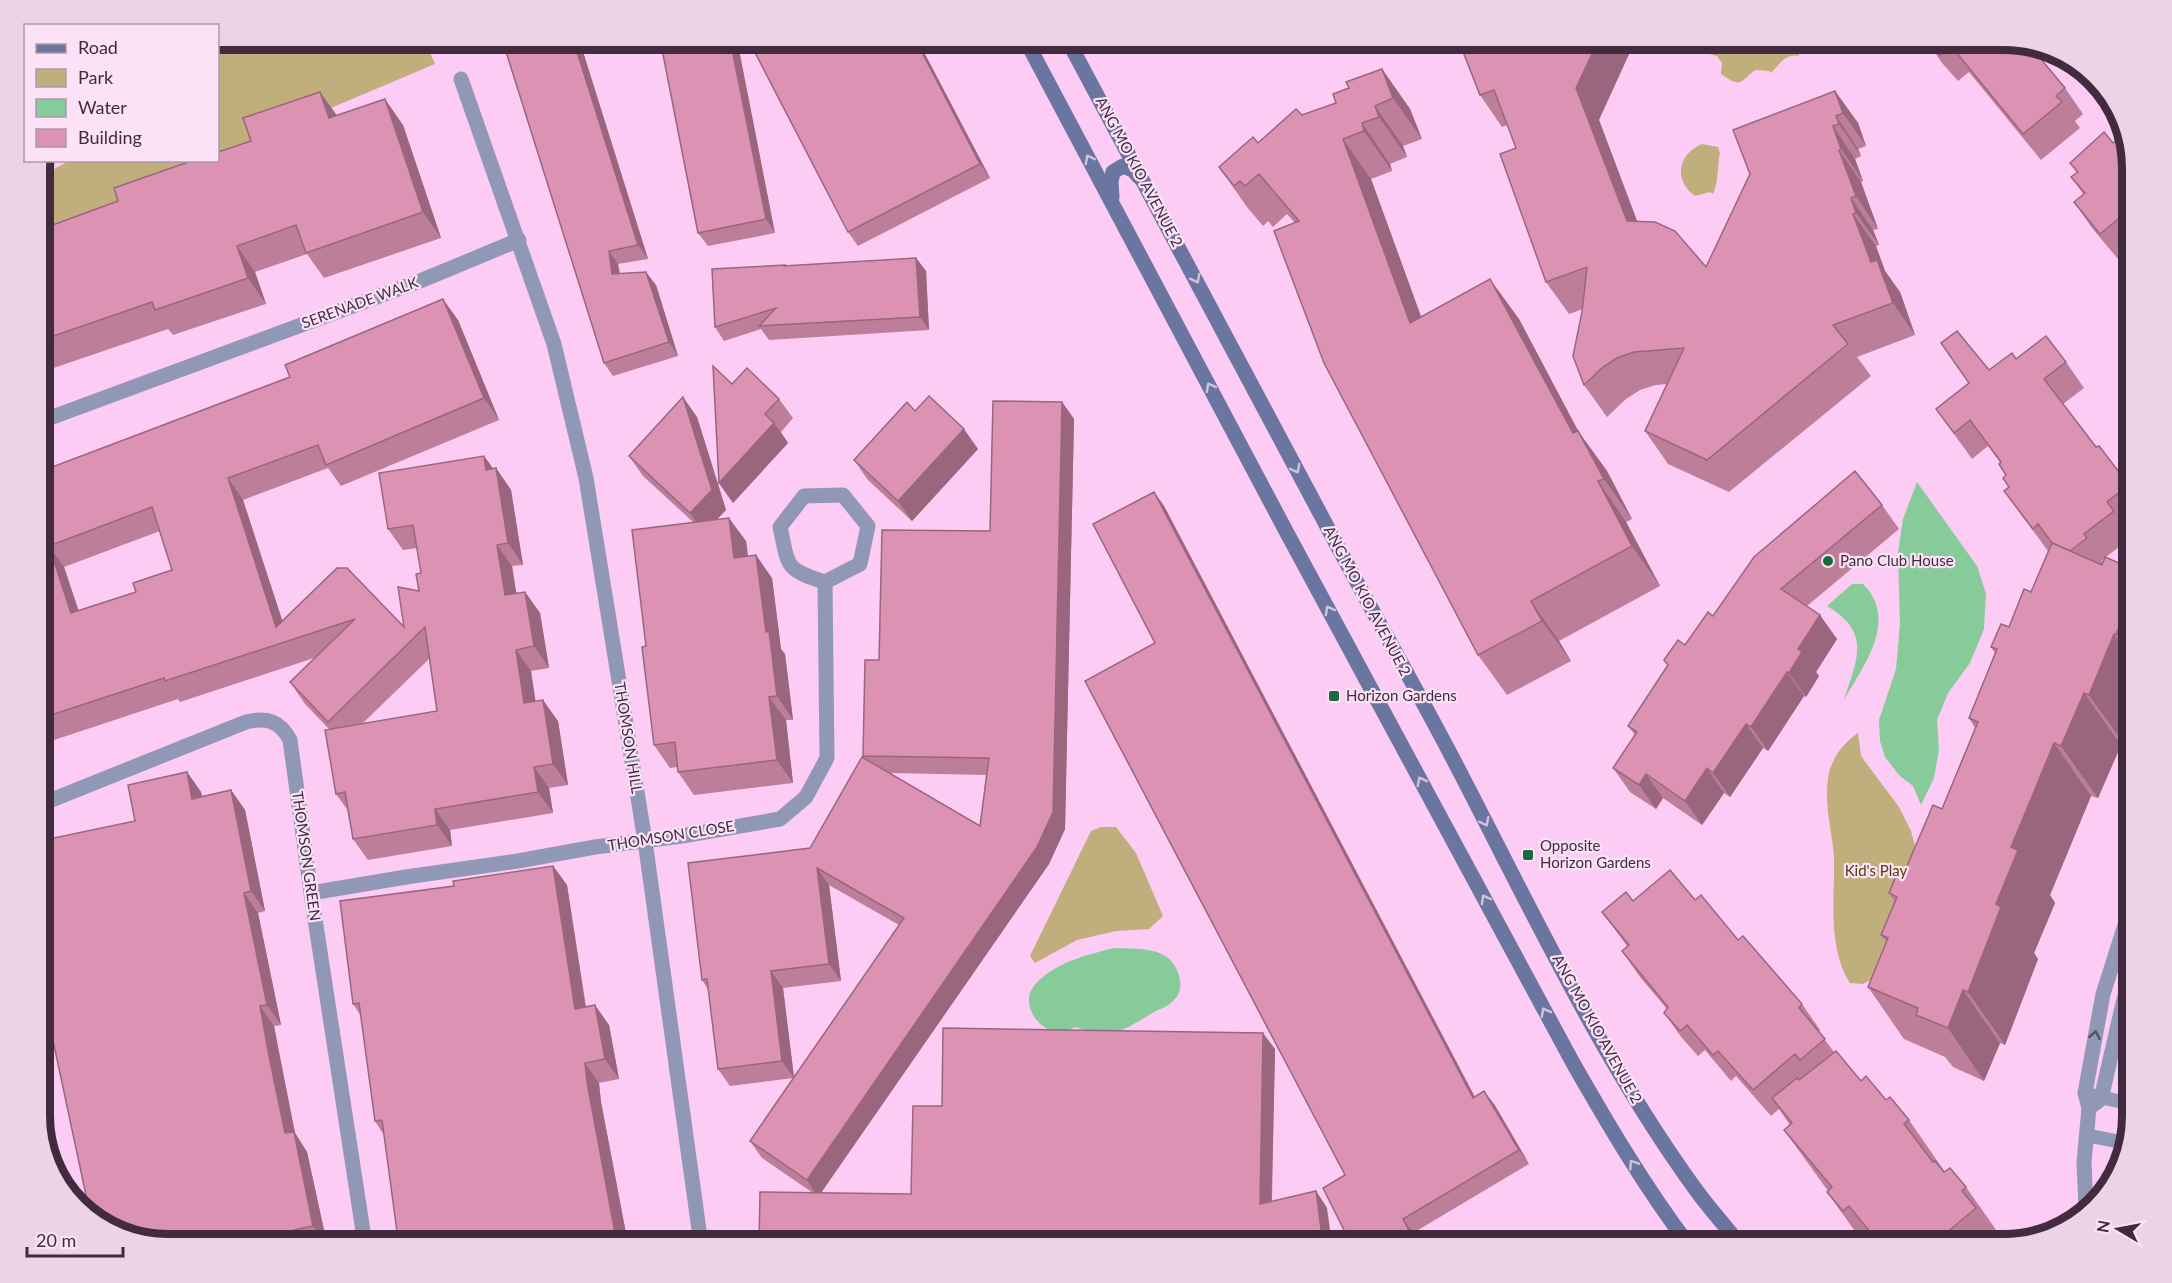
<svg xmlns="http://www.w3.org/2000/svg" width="2172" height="1283" viewBox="0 0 2172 1283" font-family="Lato,sans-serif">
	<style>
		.green { fill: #c0af7c }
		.water { fill: #88cb9a }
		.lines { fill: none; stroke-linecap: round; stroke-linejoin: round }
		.lane { stroke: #9098b5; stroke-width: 14 }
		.street { stroke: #9098b5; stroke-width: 15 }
		.secondary { stroke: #6b76a0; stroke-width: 15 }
		.wall { fill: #bd7e9a; fill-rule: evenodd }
		.shaded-wall { fill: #9a667d }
		.building { fill: #dc92b3; stroke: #9a667d; stroke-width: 1.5; fill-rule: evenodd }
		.oneway { stroke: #d0c2dd }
		.oneway2 { stroke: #5a4c62 }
		.poi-dot { fill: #1c6a39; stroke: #fbe2f7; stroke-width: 2 }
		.labels { text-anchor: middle; stroke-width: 4.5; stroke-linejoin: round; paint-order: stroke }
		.street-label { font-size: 15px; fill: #432b3f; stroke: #fbe2f7 }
		.poi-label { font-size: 15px; fill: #432b3f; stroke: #fbe2f7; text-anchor: start }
		.park-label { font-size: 15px; fill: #514001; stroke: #fbe2f7 }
		.rim { fill: none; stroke: #432b3f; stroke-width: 8 }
	</style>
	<rect width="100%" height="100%" fill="#fdccf5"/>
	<g class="green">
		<polygon points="245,39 424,39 435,64 253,141 218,159 218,53"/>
		<path d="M1692 39H1795L1799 56C1785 53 1780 64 1771 73L1769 71 1755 70C1739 83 1741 88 1721 74L1722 63 1717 56C1702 53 1703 46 1692 39Z"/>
		<path d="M1702 144 1718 147 1720 153C1717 166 1719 181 1713 194L1710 192 1695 196C1673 180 1678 154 1702 144Z"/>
		<polygon points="69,161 214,161 39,248 39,177"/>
		<path d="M1858 733 1861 756 1899 807 1911 831 1916 849 1884 973 1863 984 1850 983C1827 946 1835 899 1834 857 1832 830 1824 805 1828 778 1831 759 1843 743 1858 733Z"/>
		<polygon points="1101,827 1116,827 1136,853 1163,916 1149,929 1116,931 1077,940 1035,963 1030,956 1091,831"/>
	</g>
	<g class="water">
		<polygon points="1917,482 1977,566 1986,594 1984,629 1970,663 1948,693 1937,720 1939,750 1934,778 1921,805 1913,786 1899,775 1885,757 1880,741 1879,720 1896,669 1900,624 1898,552 1903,519"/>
		<path d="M1852 584H1863C1899 620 1864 665 1844 700 1857 659 1872 633 1827 606Z"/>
		<path d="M1114 948C1142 949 1175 946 1180 981 1181 989 1179 996 1173 1001 1166 1008 1156 1010 1149 1015 1121 1032 1109 1040 1076 1027 1068 1030 1061 1033 1053 1031 1035 1026 1021 1002 1034 986 1053 963 1086 955 1114 948Z"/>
	</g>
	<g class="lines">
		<g class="lane">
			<polyline points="2091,1095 2127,1103 2133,1101"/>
			<polyline points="2086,1135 2125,1143"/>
		</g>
		<g class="street">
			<polyline points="461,79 554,344 586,478 645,841 701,1244"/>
			<polyline points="39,422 420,281 519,240"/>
			<path d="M843 495 868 526 860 564 825 582C784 569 789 567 780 527L804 496Z"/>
			<path d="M39 805 246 722C267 717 280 721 290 740L311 893 365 1244"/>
			<polyline points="311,893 406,877 518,861 595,847 682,836 780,819 806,797 827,758 825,582"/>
			<polyline points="2089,1108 2101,1099 2124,999 2133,971"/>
			<polyline points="2086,1209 2084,1162 2089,1108 2085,1093 2103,994 2133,900"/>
		</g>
		<g class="secondary">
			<path d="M1025 39 1287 533 1573 1063C1609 1126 1645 1187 1688 1244"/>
			<path d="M1067 39C1153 198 1237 358 1322 517 1364 597 1409 675 1451 755 1528 902 1598 1055 1696 1190 1710 1209 1725 1226 1740 1244"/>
			<polyline points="1112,197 1111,182 1113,172 1123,166 1133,170 1139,177"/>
		</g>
	</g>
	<g class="wall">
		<polygon points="502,39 579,39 648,259 618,264 620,273 656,285 678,356 613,376 604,363"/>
		<polygon points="660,39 775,233 708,246 698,233"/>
		<polygon points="917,39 990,178 858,246 848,232"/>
		<polygon points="1458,39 1599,120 1637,221 1706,267 1835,91 1858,123 1866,146 1858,149 1861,156 1855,159 1863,181 1861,182 1878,229 1873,230 1879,245 1876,246 1885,271 1900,292 1915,335 1857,357 1871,376 1729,492 1668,464 1645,431 1667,384 1656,385 1640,390 1626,399 1607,417 1584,385 1583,309 1569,314 1546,282 1516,148 1507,125 1502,127 1480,95"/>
		<polygon points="1926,39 2004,39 2065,88 2083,114 2075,121 2080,128 2041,160 1969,72 1958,81 1942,63"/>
		<polygon points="1382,69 1410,109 1422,139 1403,146 1407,157 1390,164 1392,171 1371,179 1421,317 1519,319 1578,431 1607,471 1632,519 1626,522 1660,586 1559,641 1571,661 1507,695 1478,655 1295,223 1287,214 1273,227 1268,221 1263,226 1247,207 1219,167 1302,115 1336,103 1349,88"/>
		<polygon points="320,92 337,116 403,125 441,238 324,278 307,254 255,272 266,304 173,335 168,329 39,373 39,230 118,201 251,141"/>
		<polygon points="2113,143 2133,160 2133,248 2118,259 2092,228 2074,202 2084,195 2071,177 2077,173 2070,163"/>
		<polygon points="916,258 926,271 929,330 769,340 761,329 724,341 715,327 786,265 787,266"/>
		<path d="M458 320 499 420 341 486 328 468 243 500 282 621 337 568 404 627 419 591 421 573 417 548 403 550 388 529 484 456 493 469 496 468 511 490 523 565 512 566 516 593 525 592 540 613 549 668 531 671 535 701 558 721 568 785 549 788 553 813 450 830 452 846 368 860 353 839 349 812 336 794 329 729 305 704 290 682 314 658 180 702 178 699 48 742 50 749 39 752V472ZM160 531 172 570 136 592 79 611 64 567ZM429 659 437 711 363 723Z"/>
		<polygon points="2016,359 2066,362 2084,388 2063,404 2096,447 2099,446 2133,491 2133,522 2126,527 2132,537 2102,560 2103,562 2133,569 2133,731 2126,747 2121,745 2098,798 2091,796 2050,895 2055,903 2034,953 2038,959 2005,1045 2000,1043 1984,1081 1953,1067 1945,1057 1904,1039 1868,987 1886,942 1881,935 1895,902 1889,893 1904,873 1942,809 1975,728 1969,718 1995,653 1991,647 2009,627 2031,592 2048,551 2004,491 2009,487 2006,475 2001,463 1988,446 1972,459 1936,409 1989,370"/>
		<polygon points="732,384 779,399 793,418 781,432 788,443 733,503 719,483"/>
		<path d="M1062 402 1074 419 1065 829 1049 864 821 1193 911 1194 942 1106 1275 1049 1272 1202 1316 1191 1327 1208 813 1193 762 1158 750 1141 793 1078 730 1086 718 1069 708 989 702 980 810 848 865 759 863 756 879 660 990 531ZM889 773 986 775 980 826ZM829 885 899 925 794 1077 783 988 841 981Z"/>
		<polygon points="915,411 978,449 912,521 868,480 854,460"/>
		<polygon points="697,417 726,510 717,519 746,541 748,556 772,578 781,649 785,654 793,720 786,720 793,783 694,795 678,772 678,767 670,768 654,745 646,646 693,522 643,476 629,456"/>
		<polygon points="1154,492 1164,506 1475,1097 1494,1104 1529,1164 1413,1233 1418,1244 1351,1244 1345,1175"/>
		<polygon points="1882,505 1899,529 1807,606 1837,639 1816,672 1819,676 1806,697 1804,696 1768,751 1763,748 1730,797 1724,793 1702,825 1663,798 1656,809 1630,792 1613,768 1635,735 1628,726 1668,666 1664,660"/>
		<polygon points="187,772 201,792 202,796 231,790 245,810 265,911 258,913 281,1025 274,1026 283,1076 295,1133 307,1152 327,1244 168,1244 86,1195 135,821"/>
		<polygon points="553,866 567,885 586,1007 609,1025 619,1079 599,1083 601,1102 628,1244 400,1244 398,1239 384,1135 375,1121 361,1016 353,1004 454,886"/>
		<polygon points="1695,900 1738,940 1802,1004 1820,1030 1819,1032 1834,1052 1861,1081 1886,1100 1909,1120 1945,1172 1966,1187 2006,1244 1864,1244 1827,1192 1828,1191 1784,1130 1790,1125 1779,1109 1771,1116 1736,1076 1731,1081 1705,1050 1698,1056 1682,1038 1664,1013 1667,1009 1640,977 1622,951 1627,946 1602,912 1633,901"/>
	</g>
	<g class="shaded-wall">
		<polygon points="573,39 579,39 648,259 638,245"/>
		<polygon points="730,39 737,39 775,233 766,219"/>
		<polygon points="915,39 917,39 990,178 980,164"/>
		<polygon points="1599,39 1636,39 1599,120 1649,253 1627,221 1576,88"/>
		<polygon points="1382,69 1410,109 1422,139 1393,98"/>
		<polygon points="1835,91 1858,123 1866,146 1843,113"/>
		<polygon points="320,92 338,117 329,118"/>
		<polygon points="385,99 403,125 441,238 423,212"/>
		<polygon points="1375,106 1403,146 1407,157 1379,117"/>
		<polygon points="1836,116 1858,149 1861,156 1839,124"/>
		<polygon points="1362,123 1390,164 1392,171 1364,131"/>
		<polygon points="1833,126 1855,159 1863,181 1841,149"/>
		<polygon points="1343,139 1371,179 1438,363 1410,323"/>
		<polygon points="1839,150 1861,182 1878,229 1856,196"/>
		<polygon points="1851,198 1873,230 1879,245 1856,213"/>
		<polygon points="1853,214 1876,246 1885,271 1900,292 1915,335 1893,303 1871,262"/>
		<polygon points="237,246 255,272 266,304 248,278"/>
		<polygon points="609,251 618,264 621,287 612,274"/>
		<polygon points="916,258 926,271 929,330 920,317"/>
		<polygon points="646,272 656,285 678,356 669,342"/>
		<polygon points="1490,279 1519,319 1601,474 1573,433"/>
		<polygon points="443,299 458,320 499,420 484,398"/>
		<polygon points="683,397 697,417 726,510 704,533 690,513"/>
		<polygon points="1062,402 1074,419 1065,829 1049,864 818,1197 807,1180 1037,847"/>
		<polygon points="774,423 788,443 733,503 719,483"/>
		<polygon points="964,429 978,449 912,521 898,501"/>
		<polygon points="1578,431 1607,471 1632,519 1604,479"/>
		<polygon points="484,456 497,474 496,468 511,490 523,565 508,543 486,470"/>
		<polygon points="228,478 243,500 289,641 276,627"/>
		<polygon points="1598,481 1626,522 1660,586 1632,546"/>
		<polygon points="1154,492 1164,506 1482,1111 1473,1098"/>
		<polygon points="729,518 746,541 751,581 734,558"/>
		<polygon points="497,545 512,566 520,617 505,595"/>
		<polygon points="49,546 64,567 86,635 71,613"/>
		<polygon points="756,555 772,578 781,649 785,654 793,720 777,696 766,632"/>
		<polygon points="2133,581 2133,658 2116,634 2121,609"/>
		<polygon points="525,592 540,613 549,668 534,646"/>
		<polygon points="1531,601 1559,641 1571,661 1542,621"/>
		<polygon points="1820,615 1837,639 1816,672 1819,676 1806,697 1789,673 1798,649"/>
		<polygon points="2114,634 2133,661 2133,731 2126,747 2089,695"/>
		<polygon points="516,650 531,671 539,724 524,703"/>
		<polygon points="1787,672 1804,696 1768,751 1751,727"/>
		<polygon points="2084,693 2121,745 2098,798 2061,746"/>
		<polygon points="769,697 786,720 793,783 777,760"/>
		<polygon points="543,700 558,721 568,785 553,764"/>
		<polygon points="1746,724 1763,748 1730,797 1713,773"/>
		<polygon points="39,730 48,742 50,749 39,734"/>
		<polygon points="2054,743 2091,796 2050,895 2055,903 2034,953 2038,959 2005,1045 1968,992 1996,904 2011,847"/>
		<polygon points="534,767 549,788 553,813 538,792"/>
		<polygon points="1707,768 1724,793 1702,825 1685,801"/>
		<polygon points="187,772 201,792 206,818 192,799"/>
		<polygon points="1646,774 1663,798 1656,809 1639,785"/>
		<polygon points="231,790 245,810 265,911 251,891"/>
		<polygon points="435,809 450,830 452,846 437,825"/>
		<polygon points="553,866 567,885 589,1029 575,1009"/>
		<polygon points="817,868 829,885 841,981 829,964"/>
		<polygon points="244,893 258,913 281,1025 267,1005"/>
		<polygon points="771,971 783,988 794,1078 782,1061"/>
		<polygon points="1963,990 2000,1043 1984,1081 1948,1028"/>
		<polygon points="595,1005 609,1025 619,1079 605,1059"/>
		<polygon points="260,1006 274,1026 295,1133 307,1152 327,1244 326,1244 313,1226 285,1133"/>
		<polygon points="1263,1033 1275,1049 1271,1221 1260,1204"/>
		<polygon points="585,1063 599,1083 601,1102 628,1244 617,1244 587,1082"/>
		<polygon points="1484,1091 1494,1104 1529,1164 1519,1150"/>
		<polygon points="1316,1191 1327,1208 1332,1244 1323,1244"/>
		<polygon points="1403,1219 1413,1233 1418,1244 1416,1244"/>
		<polygon points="294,1230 304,1244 297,1244"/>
	</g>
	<g class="building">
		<polygon points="502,39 573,39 638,245 609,251 612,274 646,272 669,342 604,363"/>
		<polygon points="660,39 730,39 766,219 698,233"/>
		<polygon points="748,39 915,39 980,164 848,232"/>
		<polygon points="1458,39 1599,39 1576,88 1627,221 1655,222 1675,231 1706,267 1750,174 1733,130 1835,91 1843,113 1836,116 1839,124 1833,126 1841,149 1839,150 1856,196 1851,198 1856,213 1853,214 1871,262 1877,260 1893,303 1833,325 1848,344 1707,460 1645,431 1684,348 1634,352 1617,358 1603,367 1584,385 1573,356 1582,312 1587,267 1546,282 1500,154 1516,148 1494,90 1480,95"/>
		<polygon points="1926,39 2004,39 2030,46 2065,88 2056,96 2062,102 2023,134 1951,46 1940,55"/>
		<polygon points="1382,69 1393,98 1375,106 1379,117 1362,123 1364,131 1343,139 1410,323 1490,279 1573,433 1578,431 1604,479 1598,481 1632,546 1531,601 1542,621 1478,655 1324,363 1274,231 1299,221 1259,174 1245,186 1240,181 1234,186 1219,167 1253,137 1258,143 1296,109 1302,115 1336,103 1333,94 1349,88 1346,82"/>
		<polygon points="320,92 329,118 385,99 423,212 306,253 296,225 237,246 248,278 155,310 152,302 39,341 39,230 118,201 114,188 194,160 218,160 218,152 251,141 243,118"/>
		<polygon points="2104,132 2113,143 2125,133 2133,160 2133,207 2100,234 2074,202 2085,193 2071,177 2078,172 2070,163"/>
		<polygon points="916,258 920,317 759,326 776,308 715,327 712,269 786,265 783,266"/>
		<path d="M443 299 484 398 326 465 318 445 228 478 276 627 337 568H347L404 627 398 587 419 591 416 574 421 573 413 525 388 529 379 473 484 456 486 470 496 468 508 543 497 545 505 595 525 592 534 646 516 650 524 703 543 700 553 764 534 767 538 792 435 809 437 825 353 839 345 792 336 794 325 730 437 711 425 627 328 722 290 682 355 619 165 681 164 678 39 719V472L290 377 285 365ZM152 507 172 570 133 583 136 592 71 613 49 546Z"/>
		<polygon points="1957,331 1989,370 2012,353 2016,359 2046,336 2066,362 2044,379 2096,447 2099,446 2129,485 2107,502 2114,511 2084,534 2087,538 2070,551 2052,543 2038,524 2033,529 2004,491 2009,487 2003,478 2006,475 1999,464 2001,462 1970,420 1954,433 1936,409 1969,383 1941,343"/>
		<polygon points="713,366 732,384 747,368 779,399 765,414 774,423 719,483"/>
		<polygon points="929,396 964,429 898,501 854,460 907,402 915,411"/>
		<polygon points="683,397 712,490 690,513 629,456"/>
		<polygon points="993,401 1062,402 1053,812 1037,847 807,1180 750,1141 904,918 817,868 829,964 771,971 782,1061 718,1069 707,979 702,980 688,863 810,848 862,757 980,826 989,758 863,756 865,660 879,660 882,530 990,531"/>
		<polygon points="1855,471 1882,505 1781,589 1820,615 1798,649 1802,652 1789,673 1787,672 1751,727 1746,724 1713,773 1707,768 1685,801 1646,774 1639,785 1613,768 1637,732 1628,726 1668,665 1664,660 1678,640 1685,645 1708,612 1713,616 1754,557"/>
		<polygon points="1154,492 1473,1098 1484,1091 1519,1150 1403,1219 1416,1244 1351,1244 1323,1188 1345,1175 1085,681 1155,643 1093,524"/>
		<polygon points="729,518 734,558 756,555 766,632 769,631 777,696 769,697 777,760 678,772 675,742 654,745 642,647 646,646 632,530"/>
		<polygon points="2052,543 2102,565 2105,557 2133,569 2133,581 2121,609 2126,611 2116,634 2114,634 2089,695 2084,693 2061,746 2054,743 2031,799 2011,847 2018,850 1996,904 2001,907 1968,992 1963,990 1948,1028 1916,1015 1918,1008 1868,987 1888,938 1881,935 1897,897 1889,893 1898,871 1904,873 1933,805 1942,809 1978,722 1969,718 1997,649 1991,647 2001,624 2009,627 2024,589 2031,592"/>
		<polygon points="187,772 192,799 231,790 251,891 244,893 267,1005 260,1006 269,1056 285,1133 294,1132 313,1226 294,1230 297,1244 168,1244 103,1227 74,1197 86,1195 39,975 39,841 135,821 128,785"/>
		<polygon points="553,866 575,1009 595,1005 605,1059 585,1063 587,1082 617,1244 400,1244 400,1239 398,1239 382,1120 375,1121 359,1003 353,1004 340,901 454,886 453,881"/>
		<polygon points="1670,870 1695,900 1701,895 1738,940 1743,936 1802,1004 1799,1008 1825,1039 1800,1060 1795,1054 1753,1090 1718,1051 1713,1055 1687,1025 1680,1031 1664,1013 1668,1007 1622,951 1629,945 1602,912 1626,892 1633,901"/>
		<polygon points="943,1028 1263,1033 1260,1204 1316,1191 1323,1244 759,1244 760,1192 911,1194 913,1106 942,1106"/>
		<polygon points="1836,1051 1861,1081 1866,1076 1886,1100 1890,1097 1909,1120 1904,1124 1933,1162 1935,1161 1944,1172 1950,1168 1966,1187 1962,1191 1976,1208 1933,1244 1889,1244 1880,1234 1875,1238 1849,1206 1843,1211 1827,1192 1832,1187 1784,1130 1792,1123 1772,1098 1797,1078 1799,1080"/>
	</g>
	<defs><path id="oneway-chevron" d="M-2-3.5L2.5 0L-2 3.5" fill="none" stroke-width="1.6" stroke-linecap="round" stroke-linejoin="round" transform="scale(1.5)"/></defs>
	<g class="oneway">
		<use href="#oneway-chevron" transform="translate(1089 159) rotate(-118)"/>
		<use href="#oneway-chevron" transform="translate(1196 279) rotate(63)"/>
		<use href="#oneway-chevron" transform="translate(1210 387) rotate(-118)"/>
		<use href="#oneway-chevron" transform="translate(1296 469) rotate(62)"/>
		<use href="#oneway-chevron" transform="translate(1329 610) rotate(-119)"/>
		<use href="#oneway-chevron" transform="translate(1421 781) rotate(-118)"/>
		<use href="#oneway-chevron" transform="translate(1485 822) rotate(63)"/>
		<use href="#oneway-chevron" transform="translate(1485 899) rotate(-119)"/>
		<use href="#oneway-chevron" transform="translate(1545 1012) rotate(-118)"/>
		<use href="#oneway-chevron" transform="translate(1633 1164) rotate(-124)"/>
	</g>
	<use class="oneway2" href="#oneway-chevron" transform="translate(2095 1035) rotate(-80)"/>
	<g class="poi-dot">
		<circle cx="1828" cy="561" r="6"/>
		<rect x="1328" y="690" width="12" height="12" rx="3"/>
		<rect x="1522" y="849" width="12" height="12" rx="3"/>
	</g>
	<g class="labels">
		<g class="street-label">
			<text transform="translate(1139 172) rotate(62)" y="5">ANG MO KIO AVENUE 2</text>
			<text transform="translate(360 303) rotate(-20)" y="5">SERENADE WALK</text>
			<text transform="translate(1367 601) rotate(62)" y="5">ANG MO KIO AVENUE 2</text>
			<text transform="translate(628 738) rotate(81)" y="5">THOMSON HILL</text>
			<text transform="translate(671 836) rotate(-9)" y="5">THOMSON CLOSE</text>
			<text transform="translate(306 856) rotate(82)" y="5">THOMSON GREEN</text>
			<text transform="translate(1597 1029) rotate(61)" y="5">ANG MO KIO AVENUE 2</text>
		</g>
		<g class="poi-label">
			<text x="1840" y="566">Pano Club House</text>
			<text x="1346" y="701">Horizon Gardens</text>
			<text x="1540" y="851">Opposite<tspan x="1540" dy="17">Horizon Gardens</tspan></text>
		</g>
		<g class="park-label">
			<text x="1876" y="876">Kid's Play</text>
		</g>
	</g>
	<path d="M0 0H2172V1283H0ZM168 50H2004A118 118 0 0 1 2122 168V1116A118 118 0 0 1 2004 1234H168A118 118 0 0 1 50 1116V168A118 118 0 0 1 168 50Z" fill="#ecd3e8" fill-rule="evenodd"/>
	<path class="rim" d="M168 50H2004A118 118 0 0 1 2122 168V1116A118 118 0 0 1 2004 1234H168A118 118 0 0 1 50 1116V168A118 118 0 0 1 168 50Z"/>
	<rect x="24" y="24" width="195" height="138" fill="#fbe2f7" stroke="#b199ad" stroke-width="1.5"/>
	<rect x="36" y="44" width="30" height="9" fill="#6b76a0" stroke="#b199ad" stroke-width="1.5"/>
	<text x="78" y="54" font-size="18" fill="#432b3f">Road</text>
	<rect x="36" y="69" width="30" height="18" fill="#c0af7c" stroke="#b199ad" stroke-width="1.5"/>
	<text x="78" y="84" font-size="18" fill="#432b3f">Park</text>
	<rect x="36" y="99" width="30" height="18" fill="#88cb9a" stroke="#b199ad" stroke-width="1.5"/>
	<text x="78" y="114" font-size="18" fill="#432b3f">Water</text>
	<rect x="36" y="129" width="30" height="18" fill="#dc92b3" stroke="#b199ad" stroke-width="1.5"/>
	<text x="78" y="144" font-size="18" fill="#432b3f">Building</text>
	<g transform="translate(2118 1229) rotate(280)" stroke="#fbe2f7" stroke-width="4.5" paint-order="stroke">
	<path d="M0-4.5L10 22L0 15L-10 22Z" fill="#432b3f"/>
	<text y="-9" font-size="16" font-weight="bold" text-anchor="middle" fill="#432b3f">N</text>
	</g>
	<path d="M27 1247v9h96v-9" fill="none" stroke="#432b3f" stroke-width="3"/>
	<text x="36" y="1247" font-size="18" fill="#432b3f" stroke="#fbe2f7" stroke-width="4.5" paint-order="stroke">20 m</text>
</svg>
